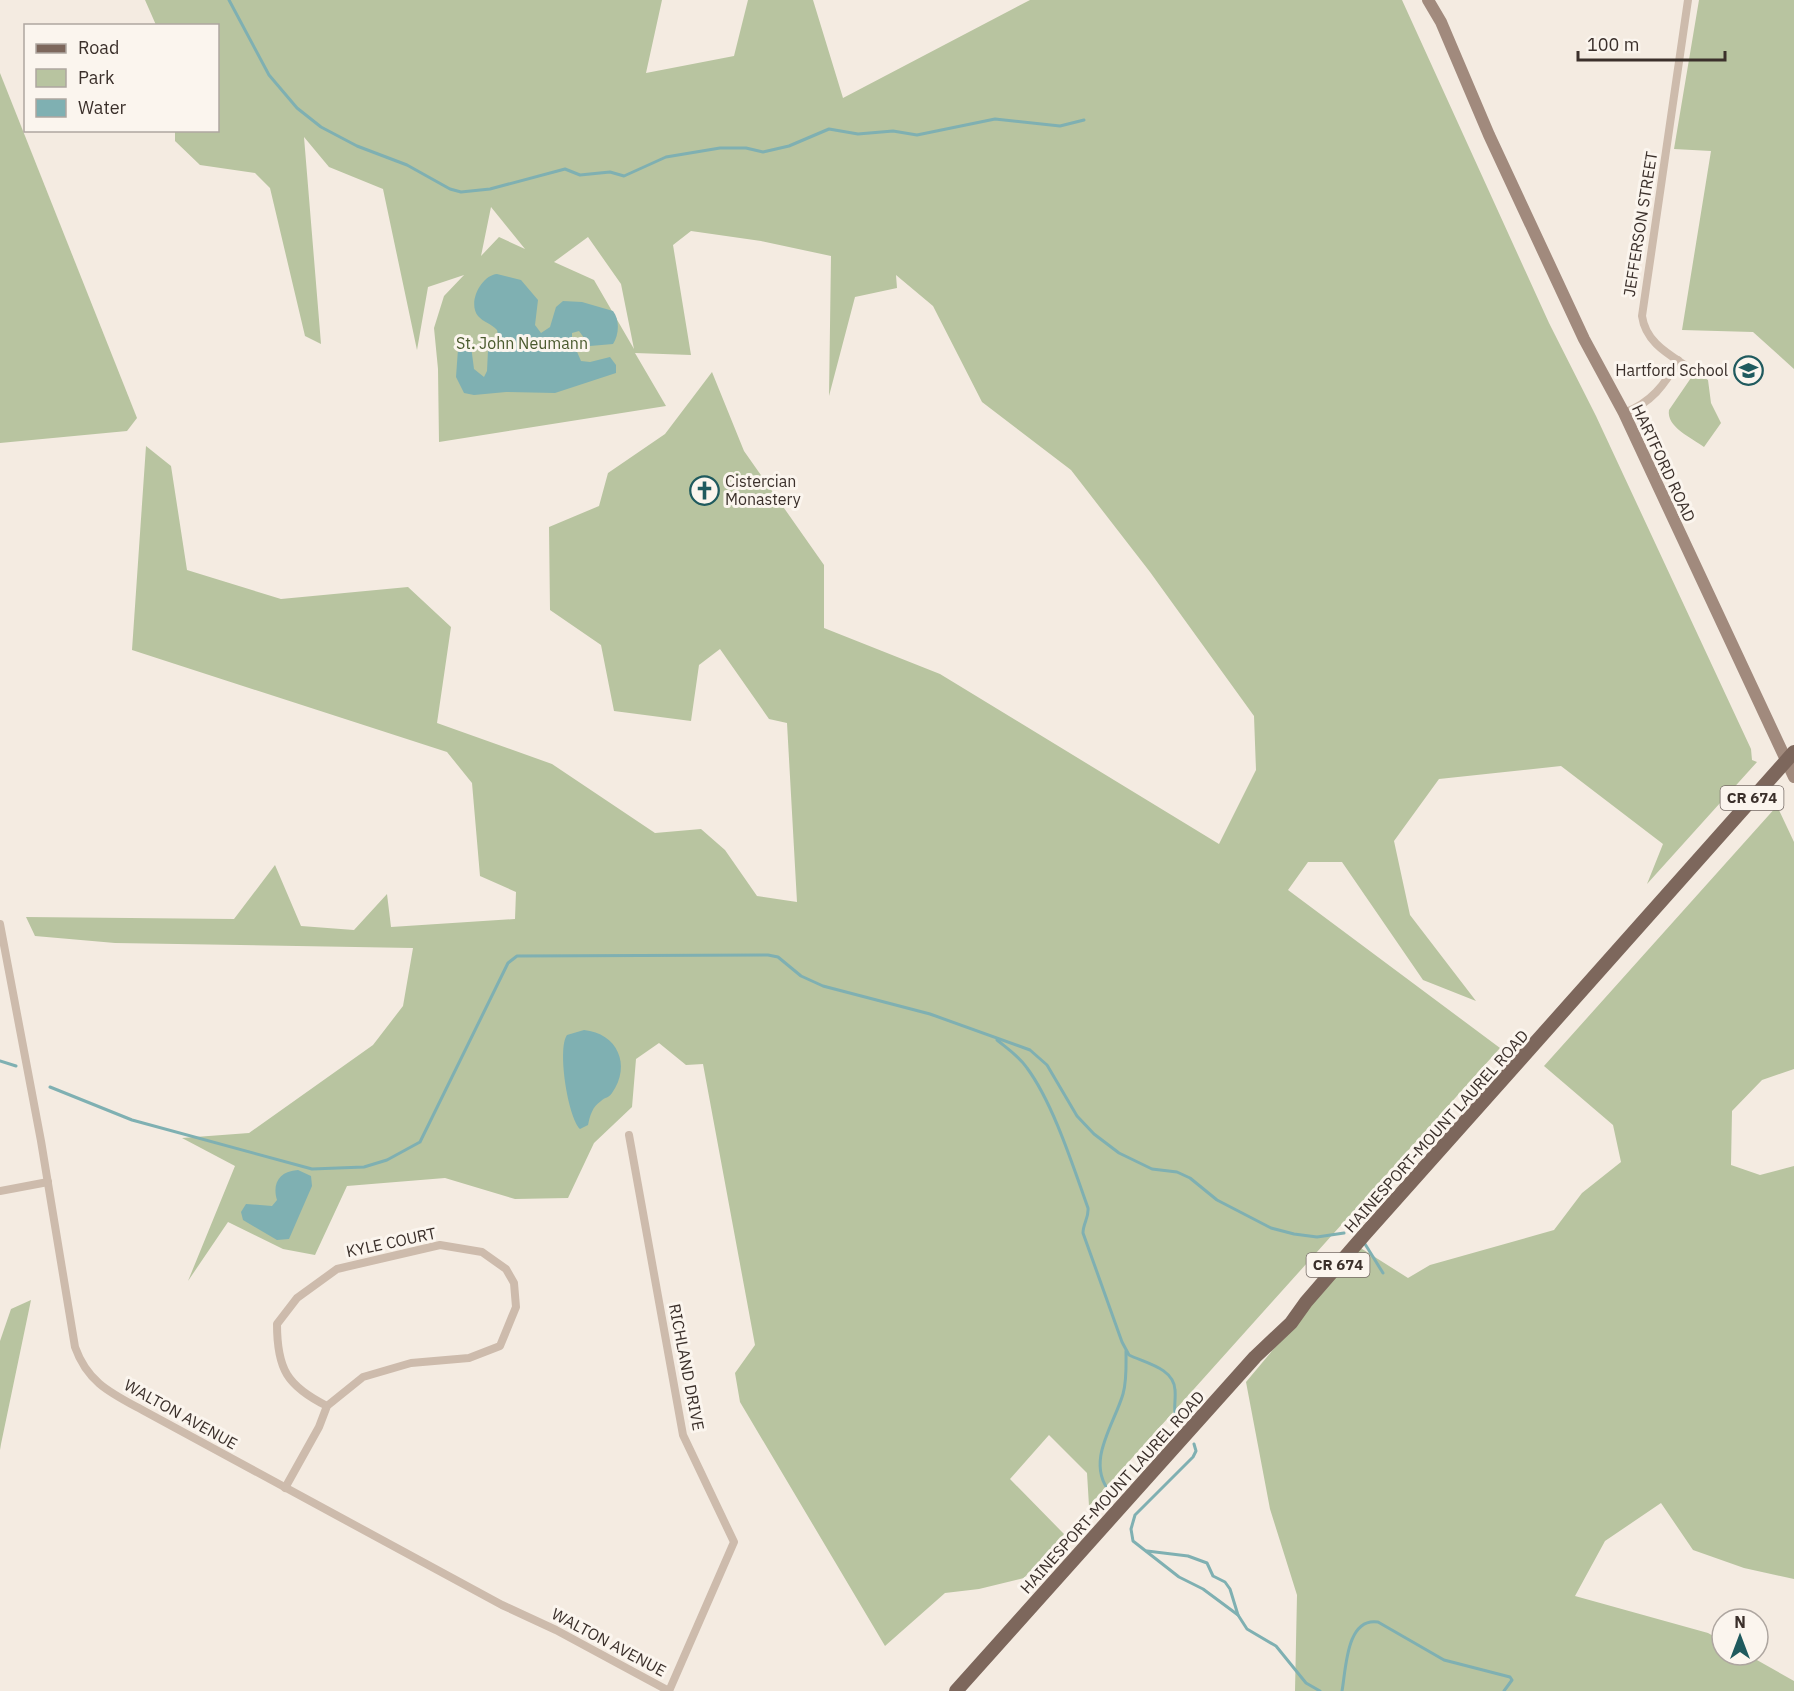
<svg xmlns="http://www.w3.org/2000/svg" width="1794" height="1691" viewBox="0 0 1794 1691" font-family="'IBM Plex Sans',sans-serif">
	<style>
		.green { fill: #b8c4a0; fill-rule: evenodd }
		.water { fill: #7fb0b2 }
		.lines { fill: none; stroke-linecap: round; stroke-linejoin: round }
		.stream { stroke: #7fb0b2; stroke-width: 3 }
		.street { stroke: #cdbbac; stroke-width: 8 }
		.secondary { stroke: #a18a7d; stroke-width: 12 }
		.primary { stroke: #7d675c; stroke-width: 14 }
		.labels { text-anchor: middle; stroke-width: 6; stroke-linejoin: round; paint-order: stroke }
		.shield { fill: #fbf5ee; stroke: #756b66; stroke-width: 1.5 }
		.shield-label { font-size: 15px; font-weight: bold; fill: #3b302b }
		.street-label { font-size: 16px; fill: #3b302b; stroke: #fbf5ee }
		.park-label { font-size: 16px; fill: #4a5a2e; stroke: #fbf5ee }
		.poi-label { font-size: 16px; fill: #3b302b; stroke: #fbf5ee; text-anchor: end }
	</style>
	<rect width="100%" height="100%" fill="#f4ebe1"/>
	<g class="green">
		<path d="M145 0H662L646 73 734 56 748 0H813L843 98 1030 0H1402L1549 323 1596 416 1751 749 1752 760 1757 762 1647 884 1663 844 1561 766 1439 779 1394 841 1410 915 1476 1001 1423 980 1342 862H1308L1288 890 1500 1048 1089 1506 1087 1473 1049 1435 1010 1479 1064 1534 1024 1578 979 1589 945 1593 885 1646 740 1402 735 1373 755 1345 703 1064 686 1065 659 1043 636 1059 632 1107 594 1143 568 1198 515 1199 445 1178 347 1186 315 1255 283 1249 228 1222 188 1281 235 1166 182 1138 249 1133 373 1045 403 1006 413 948 115 943 35 936 26 917 234 919 275 865 301 926 354 930 387 894 391 927 515 919 516 892 480 876 472 783 447 752 132 650 146 446 171 466 187 570 281 599 408 587 451 627 437 723 552 764 655 833 701 829 725 850 757 896 797 902 787 723 769 719 720 649 699 665 691 721 614 711 601 645 550 610 549 527 599 506 608 473 665 434 712 372 744 451 824 565V628L940 674 1219 844 1256 770 1254 716 1150 572 1071 470 982 402 933 306 896 275 897 288 855 297 829 396 831 256 761 241 691 231 673 245 691 355 635 353 666 406 439 442 438 369 434 328 444 296 464 275 428 287 417 350 383 189 329 167 304 137 321 344 305 336 270 188 255 173 200 165 175 141V131L218 130V26L156 25ZM491 207 525 249 499 237 481 256ZM588 237 621 284 634 349 594 280 554 262Z"/>
		<polygon points="1699,0 1794,0 1794,369 1753,332 1682,330 1711,151 1674,149"/>
		<polygon points="0,73 137,418 127,431 0,443"/>
		<path d="M1695 372 1708 380 1711 403 1721 423 1704 447C1692 438 1666 427 1669 410Z"/>
		<polygon points="1777,806 1794,842 1794,1069 1762,1080 1732,1111 1731,1165 1760,1175 1794,1166 1794,1579 1744,1568 1693,1550 1661,1503 1605,1541 1575,1596 1708,1633 1722,1641 1722,1655 1748,1655 1794,1681 1794,1691 1295,1691 1297,1595 1270,1509 1246,1382 1359,1247 1408,1278 1430,1265 1554,1230 1582,1193 1621,1162 1613,1125 1544,1066"/>
		<polygon points="31,1300 1,1444 0,1450 0,1341 11,1309"/>
	</g>
	<g class="water">
		<path d="M497 274 521 280 538 300 535 325 541 333 550 327 556 307 563 301 582 302 613 311C620 320 619 335 613 344L590 346 579 331 572 333V340L581 361 590 362 610 357 616 365V373L555 393 506 392 474 395 464 393 456 377 458 349 464 344 471 346 474 369 484 377 487 371 488 350 499 339 497 330C492 324 483 322 478 316 467 302 482 275 497 274Z"/>
		<path d="M584 1030C617 1033 632 1065 612 1093 609 1098 605 1097 601 1101 592 1107 590 1116 588 1125L580 1129C568 1117 557 1049 567 1035Z"/>
		<path d="M298 1170 311 1176 312 1186 289 1239 277 1240 243 1220 241 1212 246 1204 272 1206 277 1200C272 1184 279 1171 298 1170Z"/>
	</g>
	<g class="lines">
		<g class="stream">
			<polyline points="229,0 269,75 297,108 321,127 357,146 407,165 450,189 461,192 490,189 565,169 580,175 610,172 624,176 666,157 720,148 746,148 763,152 789,146 829,129 858,134 893,131 917,135 995,119 1060,126 1084,120"/>
			<path d="M997 1040C1008 1049 1019 1056 1027 1068 1053 1103 1073 1166 1088 1208 1089 1218 1083 1223 1083 1233L1122 1342 1129 1355C1145 1363 1174 1368 1175 1390 1176 1401 1173 1409 1176 1419"/>
			<polyline points="0,1061 16,1066"/>
			<polyline points="50,1087 132,1120 312,1169 364,1167 387,1160 420,1142 508,963 517,956 768,955 778,957 801,976 823,986 930,1014 1030,1050 1047,1065 1077,1116 1094,1134 1119,1153 1152,1169 1177,1172 1190,1178 1217,1200 1271,1228 1294,1234 1317,1237 1344,1233"/>
			<polyline points="1365,1244 1383,1273"/>
			<polyline points="1194,1444 1196,1451 1193,1457 1135,1515 1131,1529 1133,1541 1179,1577 1203,1589 1238,1615"/>
			<path d="M1110 1492C1085 1462 1114 1425 1123 1394 1127 1380 1126 1365 1126 1351"/>
			<polyline points="1147,1551 1188,1556 1207,1563 1213,1576 1225,1582 1230,1589 1238,1615 1247,1629 1276,1646 1306,1683 1320,1691"/>
			<path d="M1342 1691C1346 1670 1346 1617 1378 1622L1444 1660 1510 1677 1512 1680 1504 1691"/>
		</g>
		<g class="street">
			<path d="M1688 0 1642 316C1646 345 1673 356 1695 372"/>
			<path d="M1624 413C1651 403 1665 385 1678 360"/>
			<path d="M0 924 41 1141 75 1347C88 1384 113 1394 146 1412L502 1605 556 1630 669 1691"/>
			<polyline points="629,1135 683,1435 734,1542 669,1691"/>
			<polyline points="0,1191 48,1182"/>
			<path d="M285 1488 319 1427 327 1406 363 1377 411 1363 469 1358 500 1346 516 1307 514 1283 506 1269 482 1252 440 1245 337 1269 297 1298 277 1324C277 1369 287 1386 327 1406"/>
		</g>
		<polyline class="secondary" points="1428,0 1441,22 1489,135 1584,339 1624,413 1794,777"/>
		<polyline class="primary" points="956,1691 1255,1357 1291,1323 1306,1302 1365,1234 1794,752"/>
	</g>
	<defs>
		<symbol id="school-ring" viewBox="-11 -11 22 22"><circle r="9.5" fill="#fbf5ee" stroke="#1f5a5e" stroke-width="1.5"/><path d="M0-5L7-2L0 1L-7-2ZM-4 1L0 2.5L4 1V4Q0 6-4 4Z" fill="#1f5a5e"/></symbol>
		<symbol id="church-ring" viewBox="-11 -11 22 22"><circle r="9.5" fill="#fbf5ee" stroke="#1f5a5e" stroke-width="1.5"/><path d="M-1.2-6h2.4v3.5h3.3v2.4h-3.3V6h-2.4V-.1h-3.3v-2.4h3.3Z" fill="#1f5a5e"/></symbol>
	</defs>
	<g fill-rule="evenodd">
		<use href="#school-ring" x="1732" y="354" width="33" height="33"/>
		<use href="#church-ring" x="688" y="474" width="33" height="33"/>
	</g>
	<g class="labels">
		<g class="shield">
			<rect x="1720.5" y="786" width="63" height="24" rx="4.5"/>
			<rect x="1306.5" y="1253" width="63" height="24" rx="4.5"/>
		</g>
		<g class="shield-label">
			<text x="1752" y="803">CR 674</text>
			<text x="1338" y="1270">CR 674</text>
		</g>
		<g class="street-label">
			<text transform="translate(1640 224) rotate(-81)" y="6">JEFFERSON STREET</text>
			<text transform="translate(1664 463) rotate(65)" y="6">HARTFORD ROAD</text>
			<text transform="translate(1436 1131) rotate(-48)" y="6">HAINESPORT-MOUNT LAUREL ROAD</text>
			<text transform="translate(391 1242) rotate(-12)" y="6">KYLE COURT</text>
			<text transform="translate(687 1367) rotate(79)" y="6">RICHLAND DRIVE</text>
			<text transform="translate(181 1414) rotate(29)" y="6">WALTON AVENUE</text>
			<text transform="translate(1112 1492) rotate(-48)" y="6">HAINESPORT-MOUNT LAUREL ROAD</text>
			<text transform="translate(609 1642) rotate(28)" y="6">WALTON AVENUE</text>
		</g>
		<g class="park-label">
			<text x="522" y="349">St. John Neumann</text>
		</g>
		<g class="poi-label">
			<text x="1728" y="376">Hartford School</text>
			<text x="725" y="487" text-anchor="start">Cistercian<tspan x="725" dy="18">Monastery</tspan></text>
		</g>
	</g>
	<rect x="24" y="24" width="195" height="108" fill="#fbf5ee" stroke="#aea6a0" stroke-width="1.5"/>
	<rect x="36" y="44" width="30" height="9" fill="#7d675c" stroke="#aea6a0" stroke-width="1.5"/>
	<text x="78" y="54" font-size="18" fill="#3b302b">Road</text>
	<rect x="36" y="69" width="30" height="18" fill="#b8c4a0" stroke="#aea6a0" stroke-width="1.5"/>
	<text x="78" y="84" font-size="18" fill="#3b302b">Park</text>
	<rect x="36" y="99" width="30" height="18" fill="#7fb0b2" stroke="#aea6a0" stroke-width="1.5"/>
	<text x="78" y="114" font-size="18" fill="#3b302b">Water</text>
	<g transform="translate(1740 1637)"><circle r="28" fill="#fbf5ee" stroke="#aea6a0" stroke-width="1.5"/>
	<path d="M0-4.5L10 22L0 15L-10 22Z" fill="#1f5a5e"/>
	<text y="-9" font-size="16" font-weight="bold" text-anchor="middle" fill="#3b302b">N</text>
	</g>
	<path d="M1578 51v9h147v-9" fill="none" stroke="#3b302b" stroke-width="3"/>
	<text x="1587" y="51" font-size="18" fill="#3b302b" stroke="#fbf5ee" stroke-width="4.5" paint-order="stroke">100 m</text>
</svg>
